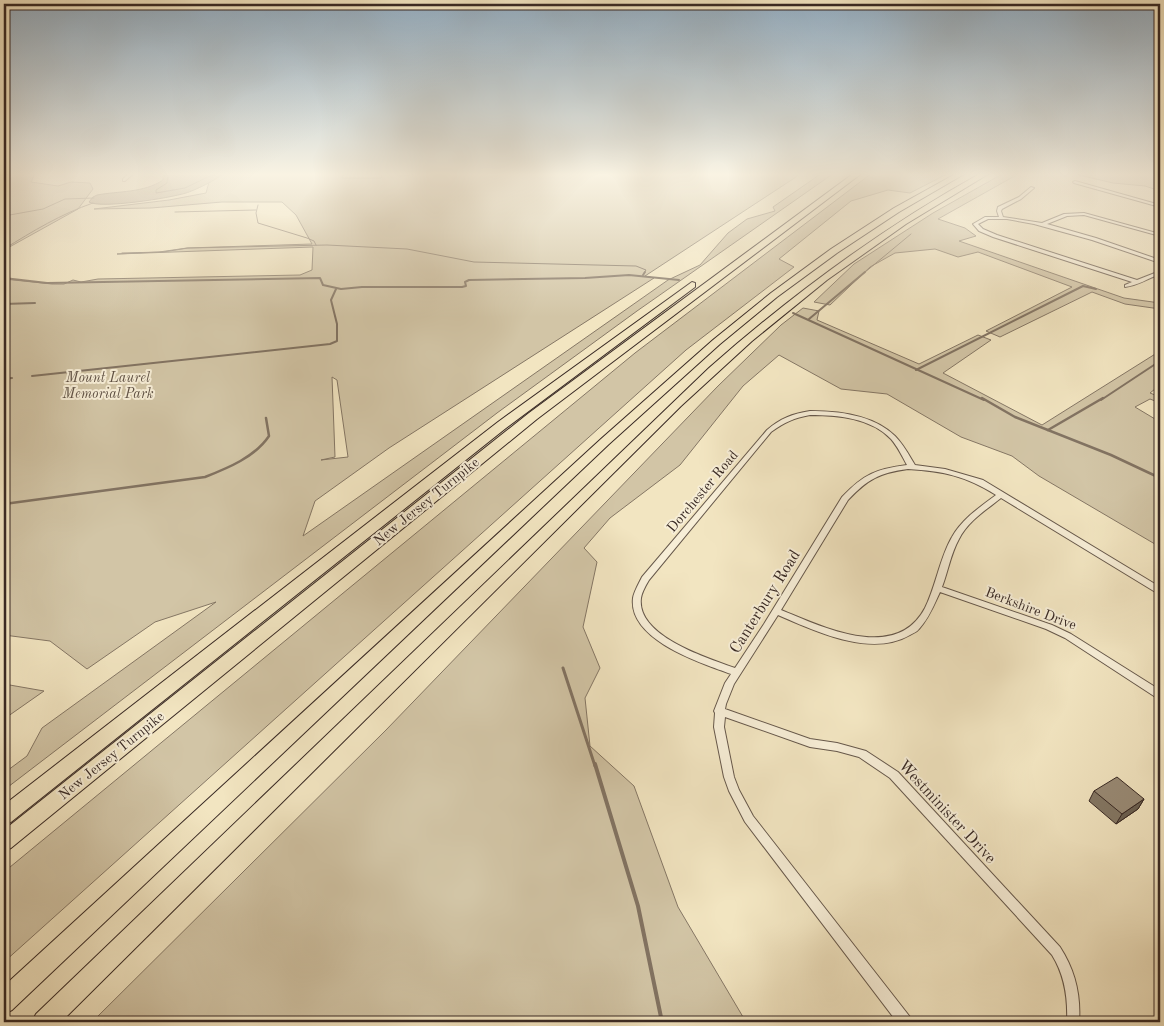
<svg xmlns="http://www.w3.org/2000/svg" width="1164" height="1026" viewBox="0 0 1164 1026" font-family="'Old Standard TT',serif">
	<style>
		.green { fill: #d2c5a6; stroke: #857765; fill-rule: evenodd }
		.water { fill: #b3a58c; stroke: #827362 }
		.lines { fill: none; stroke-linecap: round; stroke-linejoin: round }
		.shore { stroke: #766758; stroke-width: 1 }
		.stream-far4 { stroke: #827362; stroke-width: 1 }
		.stream-far3 { stroke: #827362; stroke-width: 2 }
		.stream-far2 { stroke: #827362; stroke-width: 2.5 }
		.stream-far1 { stroke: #827362; stroke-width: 3 }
		.stream { stroke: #827362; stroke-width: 4 }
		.street-casing { stroke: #66584b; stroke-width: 2 }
		.highway-casing { stroke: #382924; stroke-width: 2 }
		.street { fill: #f7eed7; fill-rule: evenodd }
		.highway { fill: #f2e5c1; fill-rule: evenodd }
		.wall { fill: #847865; stroke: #382924 }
		.shaded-wall { fill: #6b6153; stroke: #382924 }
		.building { fill: #998b76; stroke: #382924 }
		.labels { text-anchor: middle; stroke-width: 4; stroke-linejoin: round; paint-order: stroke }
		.park-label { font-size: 14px; font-style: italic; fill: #5e5044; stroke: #f7eed7 }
		.street-label { font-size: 14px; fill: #382924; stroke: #f7eed7 }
		.near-street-label { font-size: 16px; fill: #382924; stroke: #f7eed7 }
	</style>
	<rect width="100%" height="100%" fill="#f2e5c1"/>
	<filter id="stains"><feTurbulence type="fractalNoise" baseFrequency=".004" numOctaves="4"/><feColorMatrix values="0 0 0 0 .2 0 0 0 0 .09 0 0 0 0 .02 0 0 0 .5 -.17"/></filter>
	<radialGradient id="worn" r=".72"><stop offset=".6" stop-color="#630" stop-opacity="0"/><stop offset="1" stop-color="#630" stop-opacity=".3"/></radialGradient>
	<g class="green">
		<polygon points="4,173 35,173 31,182 58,186 71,182 90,183 93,189 78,209 4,250"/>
		<path d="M222 173H344L342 178H381L382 173H399L400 176 423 173H799L796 177 645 276 654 278 389 448 315 501 303 536 668 280 700 265 728 233 747 219 775 211 773 207 822 173H834L637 311 497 413 4 790V773L27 756 42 728 216 602 155 622 87 669 50 641 4 635V504L6 503H4V279L52 284H64L73 280 81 282 98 279 300 275 312 270 313 247 117 254 159 252 187 248 312 244 296 215 282 202H222L151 208 94 209 169 200 206 193 209 182ZM332 377 337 380 348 457 321 460 335 457Z"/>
		<polygon points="872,173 949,173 910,193 888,190 851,201 779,259 794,267 686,350 4,962 4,872 635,353"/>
		<polygon points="1004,173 1020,173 938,219 965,228 976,236 959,241 1124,298 1160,303 1160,309 1125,304 1092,292 1000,337 986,331 1072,287 978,252 958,257 935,249 895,253 870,267 830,305 814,302 854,264 933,213"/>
		<polygon points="1159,173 1160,191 1145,186 1113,183 1075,174"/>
		<polygon points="803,308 819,311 817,320 919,364 978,335 991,340 943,373 1042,425 1160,351 1160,385 1150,393 1160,397 1160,403 1150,399 1135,407 1160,422 1160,547 1039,476 1012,456 961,437 887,394 841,389 779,355 743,386 680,465 610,518 584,548 597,562 583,627 600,668 585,698 590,746 634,786 678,907 746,1022 92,1022 386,730 718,386 781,325"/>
		<polygon points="4,684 44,691 4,719"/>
	</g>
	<path class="water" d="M167 173H223C219 179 193 191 186 193 170 198 101 209 89 202L93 197 97 195C118 191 144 193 163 180V176Z"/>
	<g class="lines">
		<polyline class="shore" points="168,173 167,183 156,190 156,193 185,188 216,173"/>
		<g class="stream-far4">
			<polyline points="258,205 256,213 258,223 307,238 314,241 316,245"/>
			<polyline points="175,212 256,210"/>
			<polyline points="4,216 43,209 65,199 94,198"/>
			<path d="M4 249C33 231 61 214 93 203"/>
			<polyline points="122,253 163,252 188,248 327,245 407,249 474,262 636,266 646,270 644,273"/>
			<polyline points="864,273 911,234"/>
		</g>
		<g class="stream-far3">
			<polyline points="643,275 645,272"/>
			<polyline points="4,278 47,283 320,278 323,285 341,289 362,287 462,287 466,286 465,282 469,280 585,278 629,275 679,280"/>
			<polyline points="4,304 35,303"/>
			<polyline points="793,313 984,400"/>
			<polyline points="809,319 865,272"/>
			<polyline points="916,370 1083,286 1096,289"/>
			<polyline points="32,376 330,344 337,341 337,324 331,300 336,289"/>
			<polyline points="4,379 12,378"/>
			<polyline points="1101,400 1160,361"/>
		</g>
		<g class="stream-far2">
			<polyline points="982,398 1015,417 1111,455 1160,478"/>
			<polyline points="1048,430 1103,398"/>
			<path d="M4 504 205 477C228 468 255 457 269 436L266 418"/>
		</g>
		<polyline class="stream-far1" points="563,668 595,766"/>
		<polyline class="stream" points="595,764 638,906 662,1022"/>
		<defs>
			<g id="street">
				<polygon points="129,173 134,173 125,181 123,181 123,179"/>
				<polygon points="1075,181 1160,205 1160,207 1074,183 1073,182"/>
				<path d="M1031 187 1034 188 1021 199 1002 209 1001 211 1003 217 1042 223 1064 214 1084 213 1160 234V236L1084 215 1067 216 1047 224 1096 238 1160 260V263L1092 240 1034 224 1007 219H988L978 224 983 229 997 235 1137 280 1160 271V274C1149 278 1137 286 1125 287V285L1132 282 993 237 979 231 973 224 985 217H999L997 211 998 207 1019 197Z"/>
				<path d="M810 411C839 411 874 415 895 436 903 444 909 455 915 465L945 469 983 480 1160 587V594L1157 593 1001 498C986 510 968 521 959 539 951 553 948 571 942 587L1052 625 1071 634 1160 690V699L1157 698 1065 638 1046 629 940 592C934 605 929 618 919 629 917 632 913 633 910 635 871 658 815 631 778 615L734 684 726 704 725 709 810 739 837 743 866 751 898 772 1060 947C1075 970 1081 995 1079 1022H1067C1068 998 1065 976 1052 955L890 778 859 757 837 751 810 747 725 717 724 727 734 777 739 790 753 816 910 1017 911 1022H897L745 822 729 791 724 777 714 727 715 713 714 711 725 683 731 674C701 663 628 640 633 598 634 592 639 583 642 577L767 430C781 418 792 414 810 411ZM810 415C838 415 871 418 891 439 898 447 902 456 907 465 876 469 864 474 842 497L764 624 735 668C707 658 636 636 641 598 642 592 646 585 649 580L771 432C785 422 794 418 810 415ZM908 469C943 471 966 476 996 495 980 507 962 519 952 537 940 557 936 586 925 608 896 663 823 627 781 610L848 500C868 479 879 473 908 469Z"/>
			</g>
			<g id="highway">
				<polygon points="854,173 862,173 537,419 11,848 4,851 4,830 529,413"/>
				<polygon points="957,173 966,173 899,212 837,253 777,297 720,344 609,444 12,1010 4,1014 4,986 601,439 713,340 771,293 831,249 894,208"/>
				<path d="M981 173H990L906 224 827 280 752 341 681 406 61 1022H32L36 1014 709 368C793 294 882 228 981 173Z"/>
				<polygon points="692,282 695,283 695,287 506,428 11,822 4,825 4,805 498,422"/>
			</g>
		</defs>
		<use href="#street" class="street-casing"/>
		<use href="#highway" class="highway-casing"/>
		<use href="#street" class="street"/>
		<use href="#highway" class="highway"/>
	</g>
	<polygon class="wall" points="1094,791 1144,799 1138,809 1116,824 1089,801"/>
	<polygon class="shaded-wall" points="1144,799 1138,809 1116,824 1122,814"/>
	<polygon class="building" points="1117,777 1144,799 1122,814 1094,791"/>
	<linearGradient id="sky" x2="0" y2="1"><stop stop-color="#93aec3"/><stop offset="0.55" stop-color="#f9f3e3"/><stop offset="1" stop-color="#f9f3e3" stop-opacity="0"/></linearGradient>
	<rect width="1164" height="317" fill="url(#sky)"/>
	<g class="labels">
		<g class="park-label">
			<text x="108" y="382">Mount Laurel<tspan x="108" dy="16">Memorial Park</tspan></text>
		</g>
		<g class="street-label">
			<text transform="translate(702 491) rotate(-50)" y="5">Dorchester Road</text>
			<text transform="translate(426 501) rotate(-39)" y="5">New Jersey Turnpike</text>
			<text transform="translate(1031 608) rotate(21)" y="5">Berkshire Drive</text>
			<text transform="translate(111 755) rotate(-39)" y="5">New Jersey Turnpike</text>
		</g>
		<g class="near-street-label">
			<text transform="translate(764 601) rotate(-58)" y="6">Canterbury Road</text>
			<text transform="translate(948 811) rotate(47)" y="6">Westminister Drive</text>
		</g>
	</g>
	<rect width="1164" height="1026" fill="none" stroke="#f2e5c1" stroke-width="20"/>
	<rect x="5" y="5" width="1154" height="1016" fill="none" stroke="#382924" stroke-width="2.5"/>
	<rect x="10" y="10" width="1144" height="1006" fill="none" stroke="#382924"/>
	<rect width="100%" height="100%" filter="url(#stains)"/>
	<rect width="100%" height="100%" fill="url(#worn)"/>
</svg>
